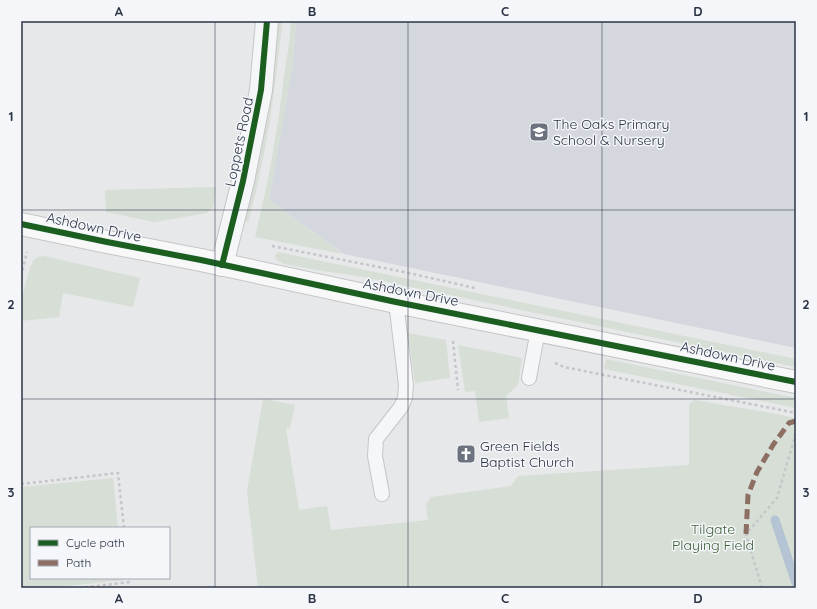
<svg xmlns="http://www.w3.org/2000/svg" width="817" height="609" viewBox="0 0 817 609" font-family="Quicksand,sans-serif">
	<style>
		.built { fill: #d4d7dd }
		.green { fill: #d6ded6 }
		.lines { fill: none; stroke-linecap: round; stroke-linejoin: round }
		.stream { stroke: #b4c4d5; stroke-width: 9 }
		.lane-casing { stroke: #c4c6c8; stroke-width: 16 }
		.street-casing { stroke: #c4c6c8; stroke-width: 24 }
		.secondary-casing { stroke: #c4c6c8; stroke-width: 24 }
		.path { stroke: #c5c6ca; stroke-width: 2.5; stroke-dasharray: 3 3; stroke-linecap: butt }
		.lane { stroke: #f5f6f7; stroke-width: 14 }
		.street { stroke: #f5f6f7; stroke-width: 22 }
		.secondary { stroke: #f8f8f8; stroke-width: 22 }
		.quiet { stroke: #8d6e63; stroke-width: 5; stroke-dasharray: 10 5; stroke-linecap: butt }
		.cycleway-casing { stroke: #f4f6f9; stroke-width: 8 }
		.cycleway { stroke: #1b5e20; stroke-width: 6 }
		.grid { fill: none; stroke: #2b3445; stroke-width: 1; stroke-opacity: 0.55 }
		.labels { text-anchor: middle; stroke-width: 3; stroke-linejoin: round; paint-order: stroke }
		.poi-label { font-size: 14px; fill: #2b3445; stroke: #f4f6f9; text-anchor: start }
		.street-label { font-size: 14px; fill: #2b3445; stroke: #f4f6f9 }
		.park-label { font-size: 14px; fill: #3f6138; stroke: #f4f6f9 }
		.neatline { fill: none; stroke: #2b3445; stroke-width: 1.5 }
		.grid-label { font-size: 13px; text-anchor: middle; font-weight: bold; fill: #2b3445 }
	</style>
	<rect width="100%" height="100%" fill="#e6e8ea"/>
	<polygon class="built" points="296,21 796,21 796,348 344,254 269,200 293,64"/>
	<g class="green">
		<path d="M277 21H282L281 33C274 98 266 158 248 222L243 221C263 157 268 88 277 21Z"/>
		<path d="M291 21H296L293 64 269 200 343 254 255 237C268 184 278 130 284 76 287 58 290 40 291 21Z"/>
		<polygon points="216,187 213,207 207,213 154,222 106,212 105,190"/>
		<polygon points="278,252 796,359 796,367 358,276 322,271 284,264 277,260 275,256"/>
		<polygon points="44,256 140,278 133,307 63,293 59,317 21,321 21,300 30,268 33,261 38,257"/>
		<polygon points="408,333 446,340 450,378 415,383"/>
		<polygon points="458,345 522,358 518,385 506,396 509,418 479,422 475,391 465,392"/>
		<polygon points="606,359 796,398 796,408 604,369"/>
		<polygon points="263,399 295,405 290,428 286,429 299,510 327,506 331,530 428,520 426,504 431,497 511,486 518,476 689,465 689,404 694,400 771,413 796,418 796,588 258,588 247,491"/>
		<polygon points="113,478 118,528 31,528 31,578 124,578 124,580 48,588 21,588 21,487"/>
	</g>
	<g class="lines">
		<polyline class="stream" points="775,520 796,583"/>
		<defs>
			<g id="lane">
				<polyline points="529,378 538,330"/>
				<polyline points="382,494 375,456 376,439 401,407 405,398 406,385 396,302"/>
			</g>
			<polyline id="street" points="222,265 243,181 261,90 267,21"/>
			<polyline id="secondary" points="21,224 107,242 201,260 396,302 796,382"/>
		</defs>
		<use href="#lane" class="lane-casing"/>
		<use href="#street" class="street-casing"/>
		<use href="#secondary" class="secondary-casing"/>
		<g class="path">
			<polyline points="272,246 404,272 475,288"/>
			<polyline points="21,276 27,252"/>
			<polyline points="453,341 458,390"/>
			<polyline points="555,363 564,367 796,413"/>
			<polyline points="21,484 118,473 124,528"/>
			<polyline points="79,588 130,582 129,578"/>
			<polyline points="762,588 746,534 777,498 796,433"/>
		</g>
		<use href="#lane" class="lane"/>
		<use href="#street" class="street"/>
		<use href="#secondary" class="secondary"/>
		<polyline class="quiet" points="746,534 748,495 757,472 773,445 789,423 796,421"/>
		<defs>
			<g id="cycleway">
				<polyline points="21,224 107,242 201,260 396,302 796,382"/>
				<polyline points="222,265 243,181 261,90 267,21"/>
			</g>
		</defs>
		<use href="#cycleway" class="cycleway-casing"/>
		<use href="#cycleway" class="cycleway"/>
	</g>
	<path class="grid" d="M215 21V588M408 21V588M602 21V588M21 210H796M21 399H796"/>
	<defs>
		<symbol id="school-square" viewBox="-11 -11 22 22"><rect x="-9" y="-9" width="18" height="18" rx="4" fill="#6c737f" stroke="#f4f6f9"/><path d="M0-5L7-2L0 1L-7-2ZM-4 1L0 2.5L4 1V4Q0 6-4 4Z" fill="#fff"/></symbol>
		<symbol id="church-square" viewBox="-11 -11 22 22"><rect x="-9" y="-9" width="18" height="18" rx="4" fill="#6c737f" stroke="#f4f6f9"/><path d="M-1.2-6h2.4v3.5h3.3v2.4h-3.3V6h-2.4V-.1h-3.3v-2.4h3.3Z" fill="#fff"/></symbol>
	</defs>
	<g fill-rule="evenodd">
		<use href="#school-square" x="528" y="121" width="22" height="22"/>
		<use href="#church-square" x="455" y="443" width="22" height="22"/>
	</g>
	<g class="labels">
		<g class="poi-label">
			<text x="553" y="129">The Oaks Primary<tspan x="553" dy="16">School &amp; Nursery</tspan></text>
			<text x="480" y="451">Green Fields<tspan x="480" dy="16">Baptist Church</tspan></text>
		</g>
		<g class="street-label">
			<text transform="translate(239 142) rotate(-78)" y="5">Loppets Road</text>
			<text transform="translate(94 227) rotate(12)" y="5">Ashdown Drive</text>
			<text transform="translate(411 292) rotate(11)" y="5">Ashdown Drive</text>
			<text transform="translate(728 356) rotate(12)" y="5">Ashdown Drive</text>
		</g>
		<g class="park-label">
			<text x="713" y="534">Tilgate<tspan x="713" dy="16">Playing Field</tspan></text>
		</g>
	</g>
	<rect width="817" height="609" fill="none" stroke="#f4f6f9" stroke-width="44"/>
	<rect x="30" y="527" width="140" height="52" fill="#f4f6f9" stroke="#a4a8b1"/>
	<rect x="38" y="540" width="20" height="6" fill="#1b5e20" stroke="#a4a8b1"/>
	<text x="66" y="547" font-size="12" fill="#2b3445">Cycle path</text>
	<rect x="38" y="560" width="20" height="6" fill="#8d6e63" stroke="#a4a8b1"/>
	<text x="66" y="567" font-size="12" fill="#2b3445">Path</text>
	<rect x="22" y="22" width="773" height="565" class="neatline"/>
	<g class="grid-label">
		<text x="119" y="16">A</text>
		<text x="312" y="16">B</text>
		<text x="505" y="16">C</text>
		<text x="698" y="16">D</text>
		<text x="11" y="121">1</text>
		<text x="806" y="121">1</text>
		<text x="11" y="309">2</text>
		<text x="806" y="309">2</text>
		<text x="11" y="497">3</text>
		<text x="806" y="497">3</text>
		<text x="119" y="603">A</text>
		<text x="312" y="603">B</text>
		<text x="505" y="603">C</text>
		<text x="698" y="603">D</text>
	</g>
</svg>
